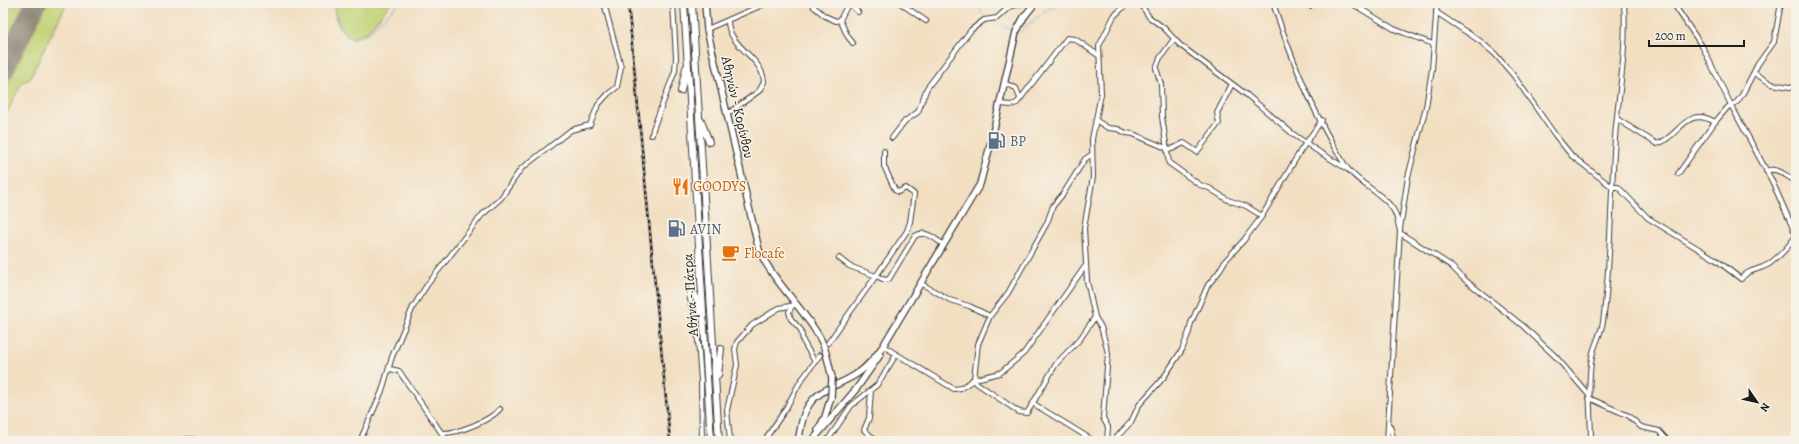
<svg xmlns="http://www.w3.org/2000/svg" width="1799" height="444" viewBox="0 0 1799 444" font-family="Alegreya,serif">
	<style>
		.green { fill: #c0d174; stroke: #6e7648 }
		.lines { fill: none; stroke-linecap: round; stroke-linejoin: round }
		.stream { stroke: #5fa6d5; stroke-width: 1 }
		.runway { stroke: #877e6f; stroke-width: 21 }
		.minor-tunnel { stroke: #c7b8a1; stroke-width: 4; stroke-dasharray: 4 2; stroke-linecap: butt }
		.minor-casing { stroke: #3c3935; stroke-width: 6 }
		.major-casing { stroke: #3c3935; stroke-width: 8 }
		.highway-casing { stroke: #3c3935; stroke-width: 8 }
		.minor { stroke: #fff; stroke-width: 4 }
		.major { stroke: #fff; stroke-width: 5.5 }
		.highway { stroke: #fff; stroke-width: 6 }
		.rail-casing { stroke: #1c1c1c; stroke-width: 2.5 }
		.rail { stroke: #f7f3e8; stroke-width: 1; stroke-dasharray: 3; stroke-linecap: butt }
		.major-bridge-casing { stroke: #3c3935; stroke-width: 8; stroke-linecap: butt }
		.major-bridge { stroke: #fff; stroke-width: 5.5 }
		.labels { text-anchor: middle; stroke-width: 3; stroke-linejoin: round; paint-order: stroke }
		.street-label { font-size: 14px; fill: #1c1c1c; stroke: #f7f3e8 }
		.service-label { font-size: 14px; fill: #4e5e75; stroke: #f7f3e8; text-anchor: start }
		.food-label { font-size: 14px; fill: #c56008; stroke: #f7f3e8; text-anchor: start }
	</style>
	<rect width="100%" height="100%" fill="#f7f3e8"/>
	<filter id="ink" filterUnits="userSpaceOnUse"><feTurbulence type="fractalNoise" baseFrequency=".025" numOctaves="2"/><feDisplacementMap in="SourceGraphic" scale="8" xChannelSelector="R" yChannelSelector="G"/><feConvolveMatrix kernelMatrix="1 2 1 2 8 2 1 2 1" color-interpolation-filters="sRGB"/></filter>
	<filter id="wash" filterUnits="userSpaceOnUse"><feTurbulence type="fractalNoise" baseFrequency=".012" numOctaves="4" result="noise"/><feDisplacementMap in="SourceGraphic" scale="16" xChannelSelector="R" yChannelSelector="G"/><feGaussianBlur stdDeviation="0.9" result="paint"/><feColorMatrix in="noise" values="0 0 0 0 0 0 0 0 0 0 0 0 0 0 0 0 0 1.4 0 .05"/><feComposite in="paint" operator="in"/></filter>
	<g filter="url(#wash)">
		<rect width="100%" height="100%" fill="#f2dfc2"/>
		<g class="green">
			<polygon points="3,3 27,3 3,53"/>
			<polygon points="47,3 67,3 29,80 22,82 3,121 3,94"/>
			<path d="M335 3H391L368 31 353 38C339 33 333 17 335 3Z"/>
			<polygon points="687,3 689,3 716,441 714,441"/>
		</g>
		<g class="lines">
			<g class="stream">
				<path d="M335 3C335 17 341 31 352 39L368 33 399 3"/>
				<polyline points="978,3 982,14 986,18"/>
				<polyline points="993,21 997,24 1013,30"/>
				<polyline points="1020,32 1046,10 1063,3"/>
			</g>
			<polyline class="runway" points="3,70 36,3"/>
		</g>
	</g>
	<g filter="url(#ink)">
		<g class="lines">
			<polyline class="minor-tunnel" points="820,355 828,343"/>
			<defs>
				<g id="minor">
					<polyline points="813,3 814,7 825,16 836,21 840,20"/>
					<polyline points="853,3 852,6 858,12"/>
					<polyline points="900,3 926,21"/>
					<polyline points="1140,3 1149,17 1164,28 1180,45 1247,95 1293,134 1316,150 1347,169"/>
					<path d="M1273 3C1291 58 1314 116 1345 165 1357 184 1386 194 1395 213 1398 219 1398 225 1400 231L1387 441"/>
					<polyline points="1307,3 1310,6"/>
					<polyline points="1351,3 1394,29 1433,44"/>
					<polyline points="1673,3 1702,46 1731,105 1772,181 1796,235"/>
					<polyline points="852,4 847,6 840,20 848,37 853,43"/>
					<path d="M1436 12 1480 41 1495 54 1514 76 1555 135 1572 156 1612 187H1618L1648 218 1715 259 1741 279C1748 269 1760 270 1769 264 1779 257 1789 246 1796 236"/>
					<polyline points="707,29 767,3"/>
					<polyline points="1174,39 1160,58 1156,68 1161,84 1162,117 1169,163 1200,185 1209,188 1228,200 1246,206 1262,216"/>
					<polyline points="1754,73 1772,84 1796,88"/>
					<polyline points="1004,83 1016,88 1020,98"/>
					<polyline points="1000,104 1011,105 1017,103 1067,38 1075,39 1098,55"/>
					<path d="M727 114 759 91 764 82C763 57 728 47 728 21"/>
					<path d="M1617 119 1657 144C1680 137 1685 105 1715 122"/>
					<polyline points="1097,121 1108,128 1118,129 1126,133 1133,134 1166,148 1172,149 1184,143 1197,152 1219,123 1217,113 1232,84"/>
					<polyline points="651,135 652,135 653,129 675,71 676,58 673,3"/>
					<polyline points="892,138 905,121 918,112 927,88 971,30 984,20 997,18 1009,7 1024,3"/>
					<path d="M1766 171C1778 166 1786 177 1796 181"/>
					<polyline points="1678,174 1715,122 1728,107 1737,102 1742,95 1758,64 1774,42 1781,3"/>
					<polyline points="1400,229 1408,177 1426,107 1432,69 1437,3"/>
					<polyline points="1400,233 1450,265 1464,279 1523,326 1556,357 1588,394"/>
					<polyline points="839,258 849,266 876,276 907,231 910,222 914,194 906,188 898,192 895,190 884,166 884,151"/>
					<polyline points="920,283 950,300 969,306 990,316 978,344 974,379"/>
					<polyline points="692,286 689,295 697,327 701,381 702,441"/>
					<polyline points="792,306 789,312 791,319 801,330 803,341 815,362"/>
					<polyline points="990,316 1008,293 1047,223 1053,206 1063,194 1085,159 1091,155"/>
					<path d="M828 343 876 276 885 280 889 279 915 236C926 229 935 239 944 245"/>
					<polyline points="883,346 954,389 961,388 975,379 1000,373 1024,353 1086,265"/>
					<polyline points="390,369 399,371 447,441"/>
					<polyline points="972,380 1019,412 1027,413 1056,364 1080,339 1095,317"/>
					<polyline points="871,390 869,418 864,430 877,441"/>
					<polyline points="1589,398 1629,416 1641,427 1659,431 1668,441"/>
					<polyline points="1034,404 1094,441"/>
					<polyline points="1390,426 1394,441"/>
					<path d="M443 433C459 433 489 421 500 409"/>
					<polyline points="175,441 190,439 202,441"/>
					<polyline points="360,441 382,391 392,357 413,307 427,285 482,215 501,198 521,169 571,130 590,125 598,105 608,94 617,87 621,67 604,3"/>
					<polyline points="730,441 727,410 737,365 735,349 737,342 752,325 779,308 795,305"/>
					<polyline points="764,441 785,410 800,382 820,355"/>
					<polyline points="827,441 851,406 877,385 896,355"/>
					<polyline points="1107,441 1108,427 1103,418 1108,353 1101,327 1095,317 1087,281 1084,228 1093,177 1092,139 1101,94 1099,46 1114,16 1128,3"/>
					<polyline points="1113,441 1131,422 1139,405 1164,377 1182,350 1189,332 1191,323 1208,285 1218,273 1225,261 1244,240 1262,216 1301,150 1322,120"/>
					<path d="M1591 441C1591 413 1587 385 1592 357 1594 345 1601 334 1603 322 1612 257 1610 191 1616 126 1620 85 1627 45 1624 3"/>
				</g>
				<g id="major">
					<path d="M705 3 707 29 759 250C775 285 806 310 822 342 827 353 829 366 832 378"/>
					<polyline points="818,430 825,417 831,397"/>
					<path d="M798 441C801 430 801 418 807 408 817 389 838 386 855 375 867 368 875 357 883 346L980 184 990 146 1016 32 1024 17 1035 3"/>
					<polyline points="812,441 857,388 880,355"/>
				</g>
				<g id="highway">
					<polyline points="684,3 711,441"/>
					<polyline points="692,3 719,441"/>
					<polyline points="681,91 686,68"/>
					<polyline points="701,121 709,142"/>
					<polyline points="695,295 701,313"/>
					<polyline points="718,375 721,349"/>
				</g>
			</defs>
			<use href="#minor" class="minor-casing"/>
			<use href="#major" class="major-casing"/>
			<use href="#highway" class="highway-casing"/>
			<use href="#minor" class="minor"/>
			<use href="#major" class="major"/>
			<use href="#highway" class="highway"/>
			<defs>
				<polyline id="rail" points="628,3 670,441"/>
			</defs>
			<use href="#rail" class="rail-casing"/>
			<use href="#rail" class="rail"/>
			<defs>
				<polyline id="major-bridge" points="831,397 832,378"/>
			</defs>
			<use href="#major-bridge" class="major-bridge-casing"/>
			<use href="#major-bridge" class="major-bridge"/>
		</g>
	</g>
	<defs>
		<symbol id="fuel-bare" viewBox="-9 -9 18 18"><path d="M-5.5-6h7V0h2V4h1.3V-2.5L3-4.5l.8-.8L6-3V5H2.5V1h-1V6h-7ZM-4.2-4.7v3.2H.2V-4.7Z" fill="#5c6f8a" stroke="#f7f3e8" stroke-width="2.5" paint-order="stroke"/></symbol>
		<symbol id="restaurant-bare" viewBox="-9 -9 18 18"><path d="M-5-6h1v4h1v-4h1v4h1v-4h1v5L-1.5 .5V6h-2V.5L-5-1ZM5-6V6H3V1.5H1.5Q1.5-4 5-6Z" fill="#e8710a" stroke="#f7f3e8" stroke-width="2.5" paint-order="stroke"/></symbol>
		<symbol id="cafe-bare" viewBox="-9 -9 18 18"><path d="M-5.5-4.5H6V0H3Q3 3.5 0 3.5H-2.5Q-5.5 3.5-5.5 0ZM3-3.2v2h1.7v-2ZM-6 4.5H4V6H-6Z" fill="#e8710a" stroke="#f7f3e8" stroke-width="2.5" paint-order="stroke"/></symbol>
	</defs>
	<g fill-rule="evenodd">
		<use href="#fuel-bare" x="984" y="128" width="25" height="25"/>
		<use href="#restaurant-bare" x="668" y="174" width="25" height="25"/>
		<use href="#fuel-bare" x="664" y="216" width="25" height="25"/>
		<use href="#cafe-bare" x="718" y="240" width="25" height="25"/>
	</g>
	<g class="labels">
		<g class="street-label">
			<text transform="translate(738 107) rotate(77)" y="5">Αθηνών - Κορίνθου</text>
			<text transform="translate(690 295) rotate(-94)" y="5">Αθήνα - Πάτρα</text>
		</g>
		<g class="service-label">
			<text x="1010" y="146">BP</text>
			<text x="690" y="234">AVIN</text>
		</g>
		<g class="food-label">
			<text x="693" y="191">GOODYS</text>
			<text x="744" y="258">Flocafe</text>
		</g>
	</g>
	<rect width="1799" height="444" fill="none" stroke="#f7f3e8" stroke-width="16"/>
	<g transform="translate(1757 402) rotate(124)" stroke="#f7f3e8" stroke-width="3" paint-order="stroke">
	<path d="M0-3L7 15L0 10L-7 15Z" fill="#1c1c1c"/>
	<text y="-6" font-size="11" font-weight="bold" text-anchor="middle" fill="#1c1c1c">N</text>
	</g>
	<path d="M1649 40v6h95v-6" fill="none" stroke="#1c1c1c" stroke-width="2"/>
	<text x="1655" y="40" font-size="12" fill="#1c1c1c" stroke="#f7f3e8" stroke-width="3" paint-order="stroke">200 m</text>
</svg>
